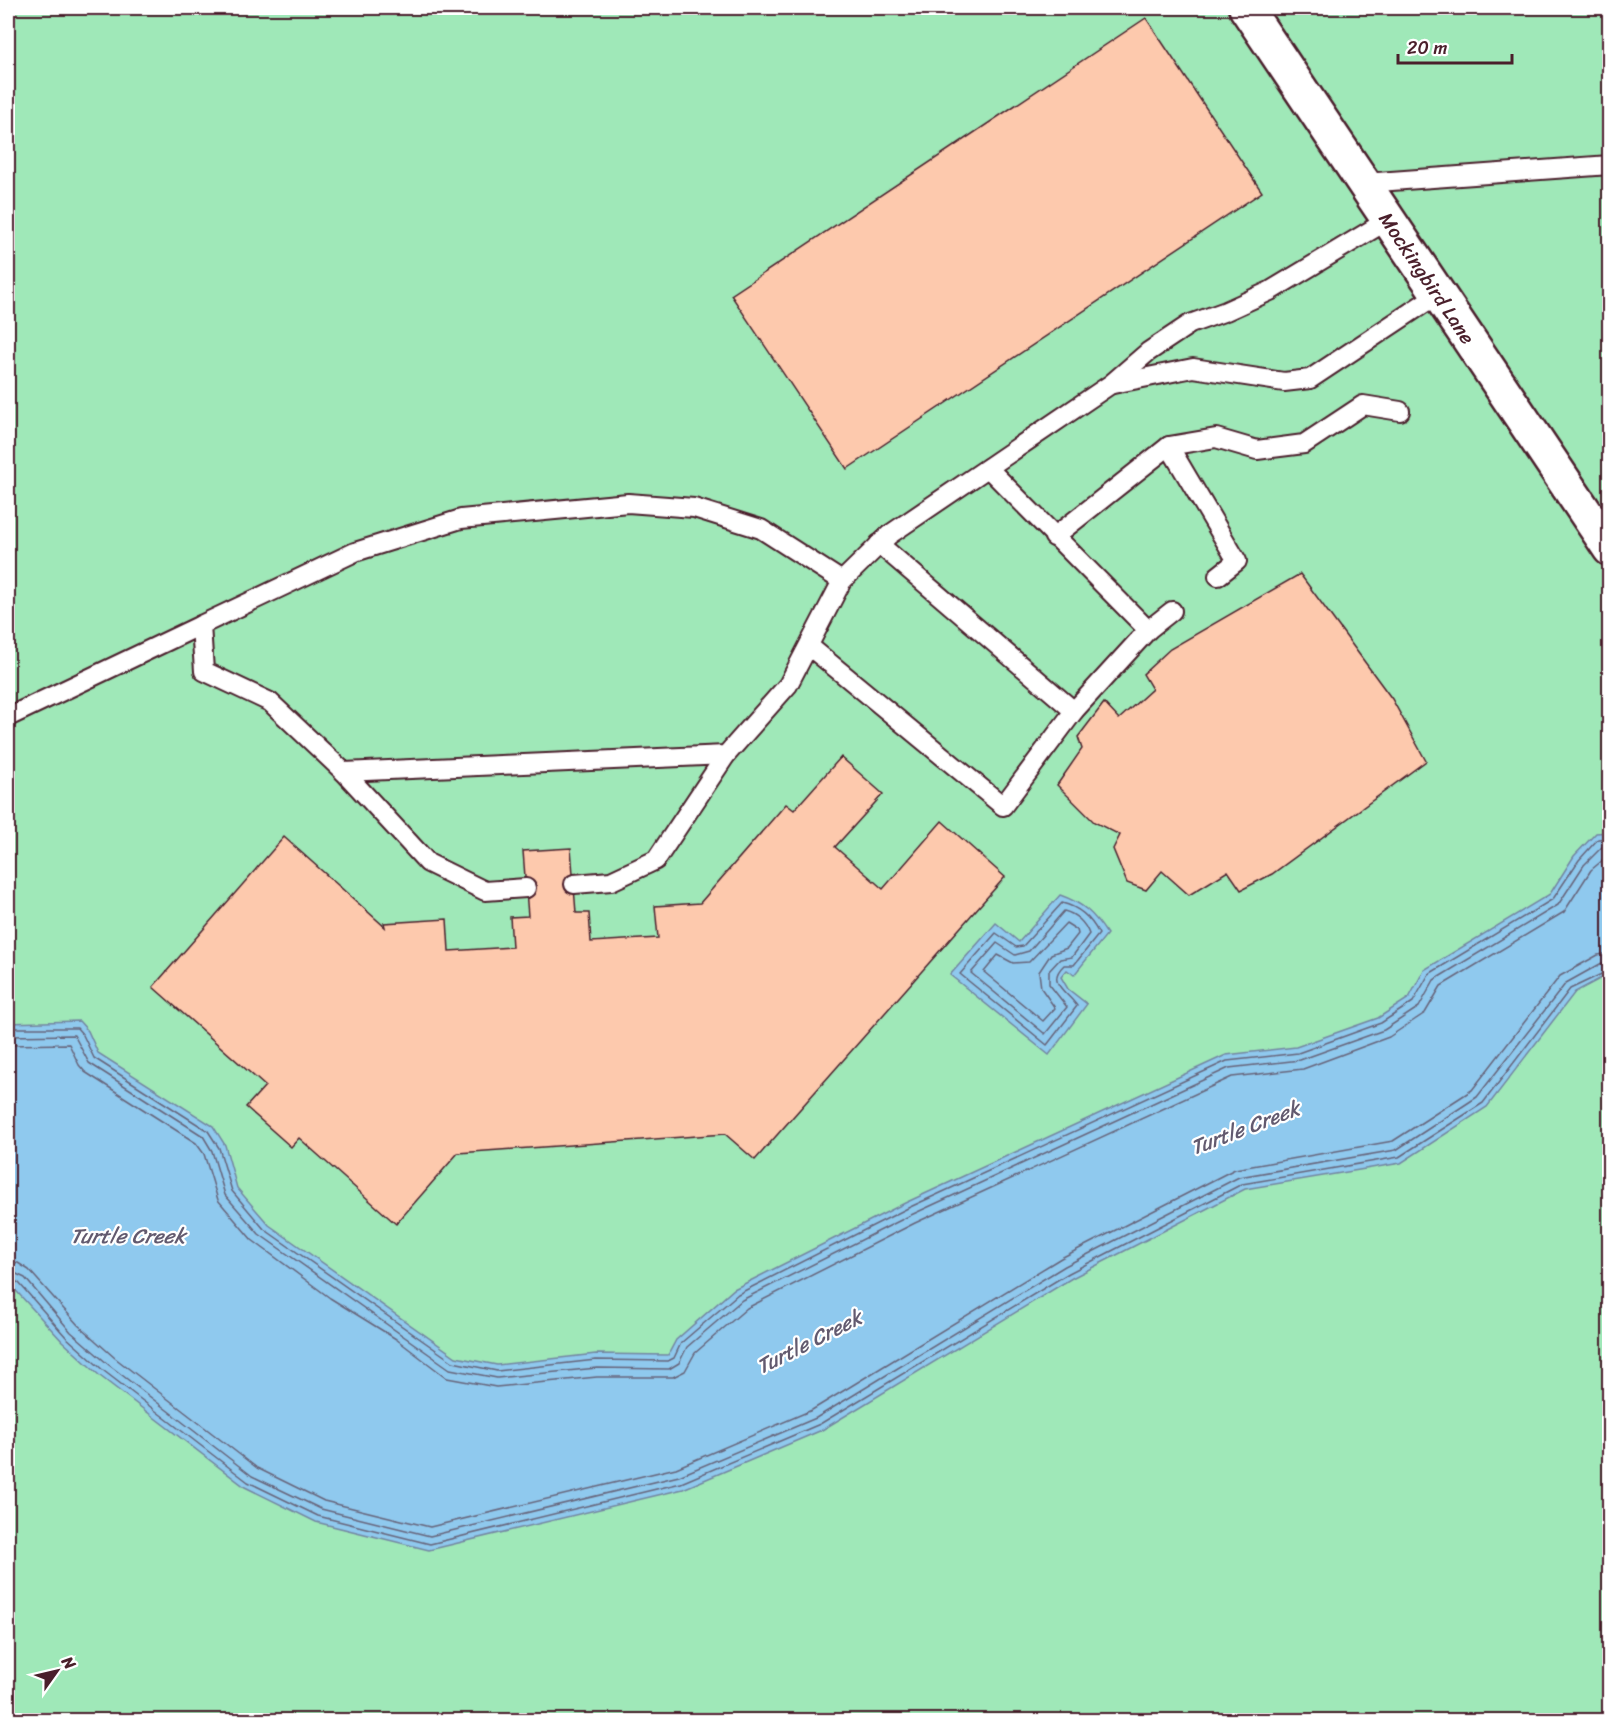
<svg xmlns="http://www.w3.org/2000/svg" width="1617" height="1728" viewBox="0 0 1617 1728" font-family="Sriracha,sans-serif">
	<style>
		.green { fill: #9fe8b8; stroke: #748472; stroke-width: 1.5 }
		.water { fill: #8fc9ee; stroke: #7385a0; stroke-width: 1.5 }
		.lines { fill: none; stroke-linecap: round; stroke-linejoin: round }
		.shore { stroke: #666379; stroke-width: 1.5 }
		.building { fill: #fdc9ad; stroke: #4a1f2b; stroke-width: 1.5 }
		.lane-casing { stroke: #4a1f2b; stroke-width: 22 }
		.secondary-casing { stroke: #4a1f2b; stroke-width: 38 }
		.lane { stroke: #fff; stroke-width: 18 }
		.secondary { stroke: #fff; stroke-width: 33 }
		.labels { text-anchor: middle; stroke-width: 4.5; stroke-linejoin: round; paint-order: stroke }
		.street-label { font-size: 20px; fill: #4a1f2b; stroke: #fff }
		.water-label { font-size: 21px; font-style: italic; fill: #625a6f; stroke: #fff }
	</style>
	<rect width="100%" height="100%" fill="#fff"/>
	<filter id="ink" filterUnits="userSpaceOnUse"><feTurbulence type="fractalNoise" baseFrequency=".0167" numOctaves="2"/><feDisplacementMap in="SourceGraphic" scale="12" xChannelSelector="R" yChannelSelector="G"/><feConvolveMatrix kernelMatrix="1 2 1 2 8 2 1 2 1" color-interpolation-filters="sRGB"/></filter>
	<g filter="url(#ink)">
		<rect class="green" x="8" y="8" width="1601" height="1712"/>
		<g class="water">
			<polygon points="1609,832 1609,974 1575,992 1487,1107 1401,1163 1245,1189 1072,1278 822,1430 683,1489 429,1550 316,1522 245,1487 100,1376 62,1341 8,1282 8,1023 79,1021 88,1031 98,1053 213,1126 225,1145 237,1188 269,1225 456,1357 497,1365 596,1354 668,1355 676,1340 734,1289 905,1203 1226,1055 1296,1047 1378,1018 1409,998 1424,970 1550,894 1574,856 1596,833"/>
			<path d="M1060 895C1083 903 1094 914 1107 934L1074 975 1067 970 1061 977 1068 989 1087 1004 1049 1055 950 975 996 923 1019 942Z"/>
		</g>
		<g class="lines">
			<g class="shore">
				<path d="M1062 903C1079 907 1091 918 1099 934L1074 965H1064C1045 983 1068 992 1077 1006L1047 1045 960 974 996 933 1016 947 1023 946Z"/>
				<path d="M1064 911C1076 914 1085 923 1089 934L1072 957 1060 959 1049 971V984L1067 1007 1045 1034 971 973 997 943 1015 955 1029 951Z"/>
				<polygon points="1066,923 1077,930 1078,934 1067,948 1051,954 1039,972 1041,988 1055,1008 1043,1021 984,972 998,955 1013,963 1029,962"/>
				<polyline points="8,1028 77,1028 83,1035 94,1058 208,1131 219,1148 232,1191 264,1229 453,1362 497,1371 596,1360 668,1361 674,1358 681,1343 738,1294 908,1208 1227,1061 1298,1053 1381,1023 1413,1002 1429,974 1553,899 1579,860 1598,839 1610,838"/>
				<polyline points="8,1036 74,1035 89,1063 203,1136 212,1151 225,1195 259,1234 450,1369 497,1378 597,1368 669,1369 679,1363 687,1347 742,1300 911,1215 1229,1068 1300,1060 1384,1030 1419,1007 1434,980 1558,905 1584,865 1602,847 1610,845"/>
				<polyline points="8,1045 69,1044 79,1065 85,1072 196,1143 204,1154 218,1200 252,1240 330,1298 396,1339 447,1378 496,1387 597,1377 673,1377 685,1371 695,1353 747,1308 915,1223 1232,1077 1303,1069 1389,1037 1425,1013 1441,986 1564,912 1591,870 1610,854"/>
				<polyline points="8,1261 18,1263 29,1270 78,1325 115,1358 257,1468 324,1501 430,1527 676,1468 812,1410 1061,1258 1235,1169 1393,1141 1472,1090 1560,976 1598,955 1610,953"/>
				<polyline points="8,1270 25,1278 71,1332 109,1365 252,1476 321,1509 430,1536 679,1476 816,1418 1065,1266 1239,1177 1396,1150 1477,1097 1566,983 1602,963 1610,962"/>
				<polyline points="8,1278 19,1283 66,1337 104,1371 248,1482 318,1516 430,1544 681,1483 820,1424 1069,1273 1242,1184 1399,1157 1483,1103 1570,989 1610,970"/>
			</g>
		</g>
		<g class="building">
			<polygon points="1146,18 1262,192 847,469 731,295"/>
			<polygon points="1300,574 1392,699 1426,761 1272,874 1241,890 1228,871 1189,895 1162,871 1146,890 1127,883 1113,849 1120,835 1094,822 1057,785 1082,749 1078,737 1104,703 1119,719 1152,689 1143,674 1170,649"/>
			<polygon points="841,757 883,794 835,847 883,889 942,821 1005,877 755,1160 725,1134 458,1153 396,1224 299,1138 291,1147 246,1107 265,1086 153,987 284,837 385,927 384,923 447,919 449,951 512,947 510,917 528,916 523,851 571,848 576,913 589,913 591,942 658,938 655,906 700,903 786,804 794,810"/>
		</g>
		<g class="lines">
			<defs>
				<g id="lane">
					<polyline points="1364,183 1610,165"/>
					<polyline points="1113,384 1193,368 1284,382 1310,379 1438,294"/>
					<polyline points="1169,446 1237,561 1218,576"/>
					<polyline points="988,468 1148,630 1074,711"/>
					<polyline points="1054,537 1169,446 1216,438 1257,450 1304,444 1363,405 1400,411"/>
					<polyline points="842,581 761,529 694,508 628,503 461,519 355,552 201,625 204,671 270,702 344,772 726,755 788,685 842,581 889,535 1111,384 1148,352 1190,324 1226,311 1270,291 1388,220"/>
					<polyline points="1148,630 1172,611"/>
					<polyline points="809,646 1003,806 1074,711 879,544"/>
					<polyline points="8,717 201,625"/>
					<polyline points="344,772 428,863 485,891 526,888"/>
					<polyline points="574,884 611,881 656,860 726,755"/>
				</g>
				<polyline id="secondary" points="1246,8 1610,549"/>
			</defs>
			<use href="#lane" class="lane-casing"/>
			<use href="#secondary" class="secondary-casing"/>
			<use href="#lane" class="lane"/>
			<use href="#secondary" class="secondary"/>
		</g>
	</g>
	<g class="labels">
		<g class="street-label">
			<text transform="translate(1427 278) rotate(56)" y="7">Mockingbird Lane</text>
		</g>
		<g class="water-label">
			<text transform="translate(1245 1128) rotate(-21)" y="7">Turtle Creek</text>
			<text x="128" y="1243">Turtle Creek</text>
			<text transform="translate(809 1342) rotate(-27)" y="7">Turtle Creek</text>
		</g>
	</g>
	<rect width="1617" height="1728" fill="none" stroke="#fff" stroke-width="30"/>
	<rect x="15" y="15" width="1587" height="1698" fill="none" stroke="#4a1f2b" stroke-width="2" filter="url(#ink)"/>
	<g transform="translate(57 1671) rotate(56)" stroke="#ffffff" stroke-width="4.5" paint-order="stroke">
	<path d="M0-4.5L10 22L0 15L-10 22Z" fill="#4a1f2b"/>
	<text y="-9" font-size="16" font-weight="bold" text-anchor="middle" fill="#4a1f2b">N</text>
	</g>
	<path d="M1398 54v9h114v-9" fill="none" stroke="#4a1f2b" stroke-width="3"/>
	<text x="1407" y="54" font-size="18" fill="#4a1f2b" stroke="#ffffff" stroke-width="4.5" paint-order="stroke">20 m</text>
</svg>
